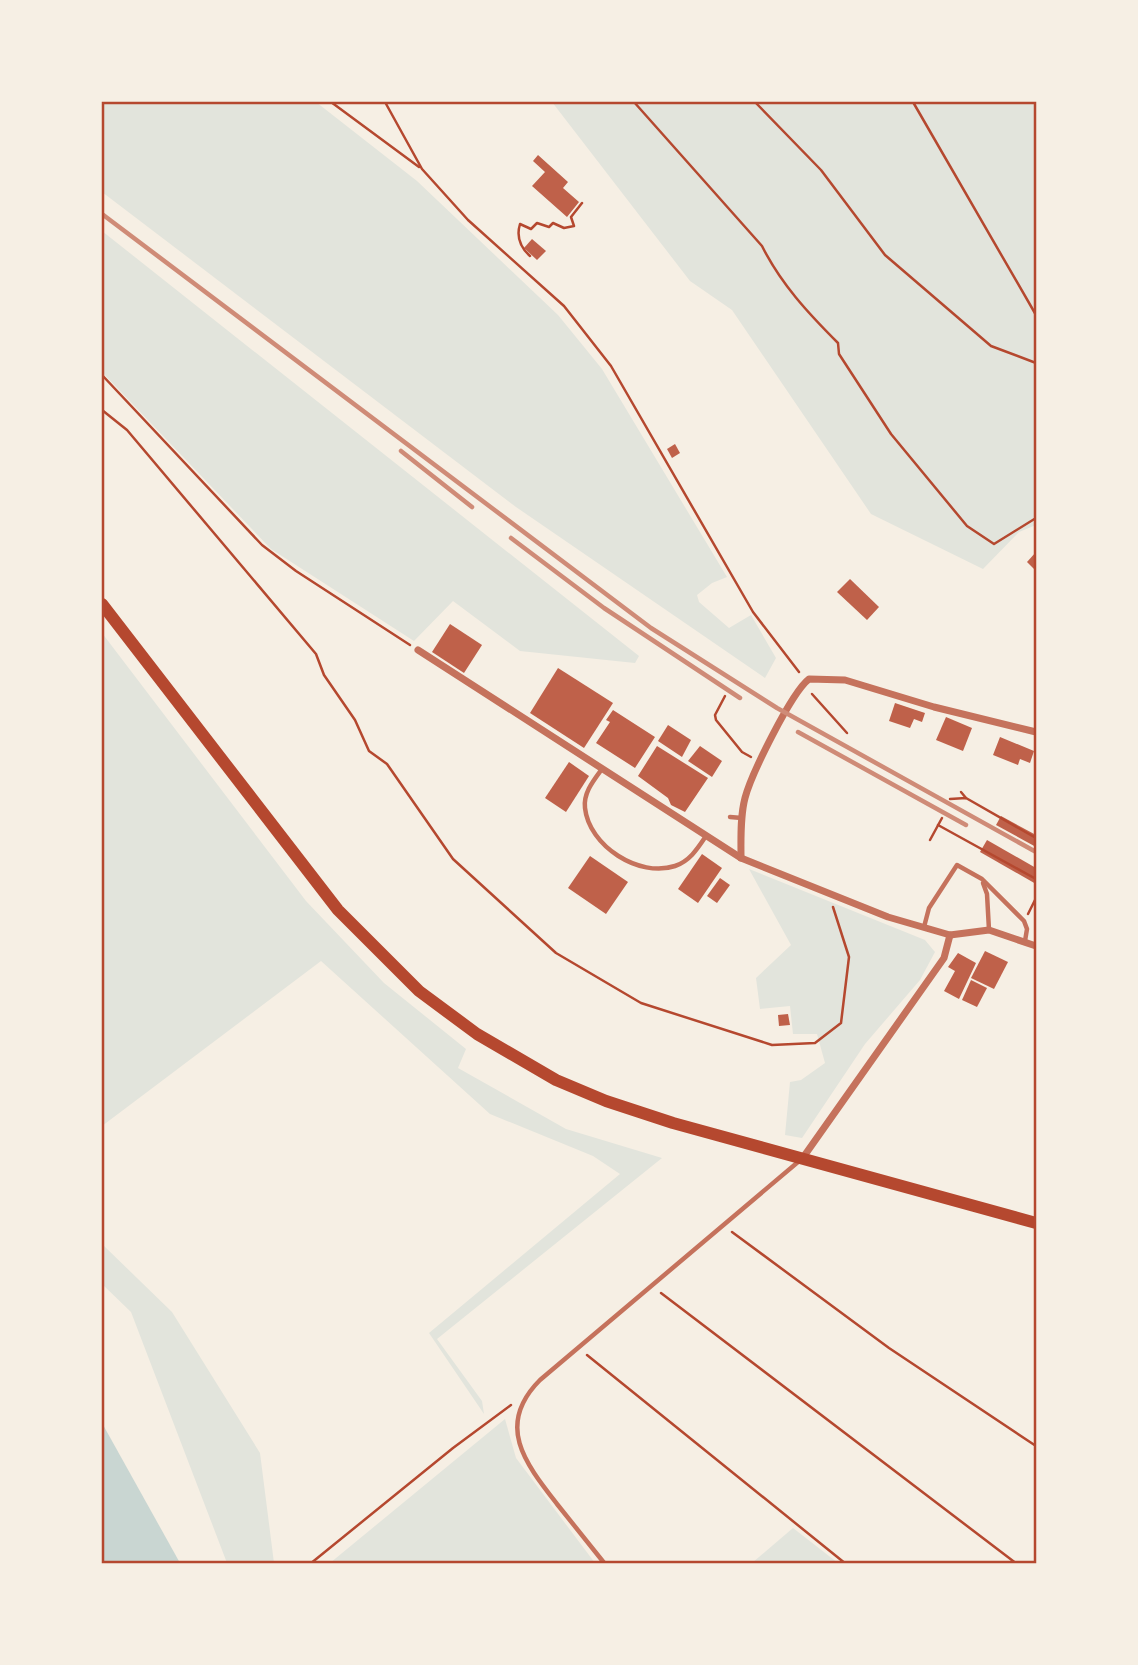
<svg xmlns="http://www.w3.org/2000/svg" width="1138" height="1665" viewBox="0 0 1138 1665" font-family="'Nunito Sans',sans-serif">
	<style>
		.green { fill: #e2e4dc }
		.water { fill: #c9d6d2 }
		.building { fill: #bf614a }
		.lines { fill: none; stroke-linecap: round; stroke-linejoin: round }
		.path { stroke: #b5482f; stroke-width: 2.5 }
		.service { stroke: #c5725c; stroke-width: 4.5 }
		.minor { stroke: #c5725c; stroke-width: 7 }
		.primary { stroke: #b5482f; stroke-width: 12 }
		.rail { stroke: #cf8b77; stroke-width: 4.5 }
		.neatline { fill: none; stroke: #b5482f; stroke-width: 2.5 }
	</style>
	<rect width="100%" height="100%" fill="#f6efe4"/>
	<g class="green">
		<polygon points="102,102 316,102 417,181 558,315 602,369 727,577 712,583 697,595 699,602 729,628 751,615 776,658 765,678 516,507 102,192"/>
		<polygon points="552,102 1036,102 1036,525 1019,532 983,569 871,514 732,310 690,281"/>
		<polygon points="102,231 639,656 635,663 520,651 453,601 414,641 271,549 102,372"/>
		<polygon points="102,633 306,901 384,983 466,1049 458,1068 566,1129 662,1158 437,1339 482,1401 484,1414 429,1333 620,1174 593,1156 490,1114 321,961 102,1126"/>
		<polygon points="749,869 925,940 935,952 920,980 865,1044 802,1138 785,1135 790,1082 801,1080 825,1063 817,1034 793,1034 790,1006 760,1009 756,978 791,945"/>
		<polygon points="102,1244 172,1312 260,1453 274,1563 227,1563 131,1312 102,1284"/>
		<polygon points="505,1419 516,1458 595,1563 330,1563"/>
		<polygon points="793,1528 838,1563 752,1563"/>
	</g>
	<polygon class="water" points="102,1423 180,1563 102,1563"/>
	<g class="building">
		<polygon points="538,155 568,182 563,188 579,202 567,217 532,186 545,172 533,161"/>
		<polygon points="532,239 546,251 537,260 524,248"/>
		<polygon points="675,444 680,453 672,458 667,449"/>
		<polygon points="1036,552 1036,571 1027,562"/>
		<polygon points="850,579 879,607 867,620 837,592"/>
		<polygon points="450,624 482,645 464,673 432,652"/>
		<polygon points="558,668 613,703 584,748 530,713"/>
		<polygon points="895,703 925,713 922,722 914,719 910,728 889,721"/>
		<polygon points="613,710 655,737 635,768 596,743 610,722 606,720"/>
		<polygon points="946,717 972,728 963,751 936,740"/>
		<polygon points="668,725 691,740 682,757 658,741"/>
		<polygon points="1000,737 1034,751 1030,763 1020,759 1018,765 993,755"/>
		<polygon points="657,746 708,778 685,812 671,805 668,798 638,776"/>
		<polygon points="700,746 722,761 712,777 688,761"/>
		<polygon points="569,762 589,776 566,812 545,798"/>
		<polygon points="1001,816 1036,835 1036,847 996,825"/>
		<polygon points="987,840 1036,868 1036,884 980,852"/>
		<polygon points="702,854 722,868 698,903 678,889"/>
		<polygon points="590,856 628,882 606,914 568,888"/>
		<polygon points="720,878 730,885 717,903 707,896"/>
		<polygon points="985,951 1008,962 994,989 971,978"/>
		<polygon points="958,953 976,963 959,999 944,991 955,971 948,967"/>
		<polygon points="971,980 987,988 977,1007 962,1000"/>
		<polygon points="788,1014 790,1025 779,1026 778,1015"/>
	</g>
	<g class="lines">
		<g class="path">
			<polyline points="331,102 419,167"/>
			<polyline points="385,102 422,169 468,220 564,306 611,366 753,612 799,672"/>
			<path d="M634 102 762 246C781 284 808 313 838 343L839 354 891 434 967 526 994 544 1036 518"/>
			<polyline points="755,102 821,170 885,255 991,346 1036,363"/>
			<polyline points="913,102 1036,315"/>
			<path d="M530 256C520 247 516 237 520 224L531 229 537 223 549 227 553 223 564 228 574 226 571 217 582 203"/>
			<polyline points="102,375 262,545 296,571 410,645"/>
			<polyline points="102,410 127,430 316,654 324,675 355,720 369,751 387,764 453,859 556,953 641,1003 772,1045 815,1043 841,1023 849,957 833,907"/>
			<polyline points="812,694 847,733"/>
			<polyline points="725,696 715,715 716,720 742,752 751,757"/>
			<polyline points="961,792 966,798"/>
			<polyline points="950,799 966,798 1036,838"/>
			<polyline points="938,825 1036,879"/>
			<polyline points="930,840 942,818"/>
			<polyline points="1028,914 1036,898"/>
			<polyline points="732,1232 889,1348 1036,1446"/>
			<polyline points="661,1293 1017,1564"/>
			<polyline points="587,1355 846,1564"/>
			<polyline points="310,1564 453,1448 511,1405"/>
		</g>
		<g class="service">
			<path d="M602 769C594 780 583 793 585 808 589 846 639 878 675 866 690 861 698 848 706 836"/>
			<polyline points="730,817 742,818"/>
			<polyline points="983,883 987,894 989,930"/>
			<polyline points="924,927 929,908 957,865 982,879 1024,921 1027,929 1025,941"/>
			<path d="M605 1564C589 1544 573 1524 557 1504 525 1463 495 1425 540 1380L798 1162"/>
		</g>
		<g class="minor">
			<polyline points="418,650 741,858 888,917 950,935 989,930 1036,946"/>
			<path d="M741 858C741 839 740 817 745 798 751 775 791 693 809 679L845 680 934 707 1036 732"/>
			<polyline points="802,1159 944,958 950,935"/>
		</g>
		<polyline class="primary" points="102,604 338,910 419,991 477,1034 556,1080 606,1101 673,1123 1036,1223"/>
		<g class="rail">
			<polyline points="102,214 651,628 777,708 1036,852"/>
			<polyline points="401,451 472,507"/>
			<polyline points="511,538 604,608 740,698"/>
			<polyline points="798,732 966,825"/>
		</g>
	</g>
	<rect width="1138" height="1665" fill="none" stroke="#f6efe4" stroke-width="206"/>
	<rect x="103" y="103" width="932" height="1459" class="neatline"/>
</svg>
